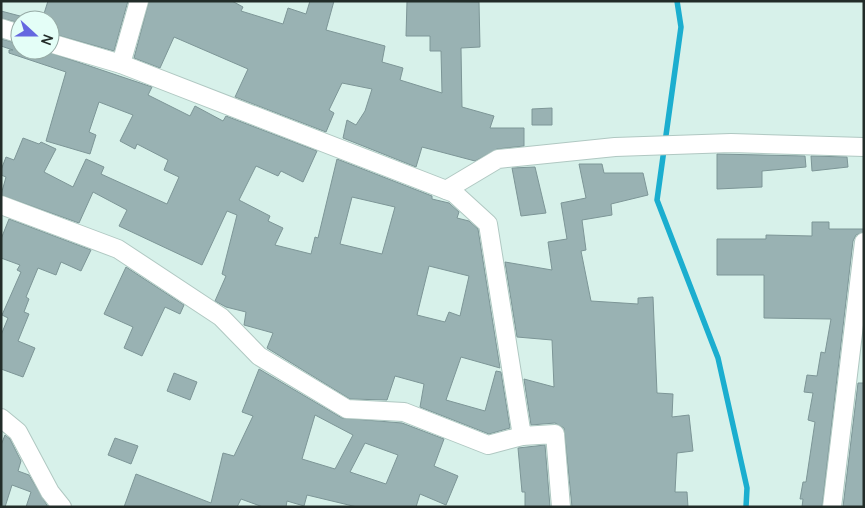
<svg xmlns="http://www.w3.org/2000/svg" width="865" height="508" viewBox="0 0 865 508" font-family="Manrope,sans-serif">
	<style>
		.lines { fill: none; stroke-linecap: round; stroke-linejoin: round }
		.stream { stroke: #1baecf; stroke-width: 5.5 }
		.building { fill: #99b2b3; stroke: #7d9697; fill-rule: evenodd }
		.street-casing { stroke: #b0c8c2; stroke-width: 20 }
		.street { stroke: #fff; stroke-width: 18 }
	</style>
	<rect width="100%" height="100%" fill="#d7f1ea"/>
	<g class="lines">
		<polyline class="stream" points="677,1 681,27 657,200 718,358 747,488 746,507"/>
	</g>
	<g class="building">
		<polygon points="48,1 128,1 114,51 50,33 50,20 42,20"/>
		<polygon points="149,1 232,1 243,7 241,11 283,24 288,8 306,14 310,1 334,1 326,30 385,46 382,62 403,68 400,80 442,93 441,51 430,51 430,36 406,36 407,1 479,2 480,47 461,48 462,107 494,116 490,128 524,128 524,146 497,149 475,161 422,147 416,167 343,138 347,120 356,125 365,111 372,89 342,83 329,110 334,113 326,132 235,97 248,69 174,37 160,68 134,58"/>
		<polygon points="1,11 20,16 20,23 1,18"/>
		<path d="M1 39 20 44V50H42L152 87 148 95 190 116 195 106 223 121 226 116 317 151 303 182 281 171 278 176 256 166 239 200 270 216 268 221 283 228 275 245 311 254 315 237 318 238 337 159 432 196V199L449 203 459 212 457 218 469 221 478 229 500 368 461 357 446 400 485 411 496 371 501 372 510 428 489 434 420 407 424 384 395 376 387 400 350 399 267 348 273 333 244 325 246 312 226 307 215 301 226 276 222 274 237 215 227 211 202 265 119 226 127 210 93 192 79 223 1 195 6 177 1 175V170L6 157 14 160 23 138 39 144 41 142 56 149 44 172 73 187 86 159 104 167 101 174 167 204 179 177 164 170 168 160 137 144 135 149 120 141 133 115 99 102 89 132 96 135 90 154 46 141 66 72 9 53V50H13L1 46ZM352 197 395 207 382 254 340 244ZM429 266 469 276 460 316 449 312 445 322 417 315Z"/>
		<polygon points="552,108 552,125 532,125 532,109"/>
		<polygon points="717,154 805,156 806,167 762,171 762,187 717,189"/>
		<polygon points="811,156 847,157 848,167 812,171"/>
		<polygon points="579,164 602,164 604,173 643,173 648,195 611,204 612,215 582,220 586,250 581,251 591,301 638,304 638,298 653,297 657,393 673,394 672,417 689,415 693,451 677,453 675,492 687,492 688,507 572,507 564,428 555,423 531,425 524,379 554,387 552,340 517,337 505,262 552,270 548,242 567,239 561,203 586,198"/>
		<polygon points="535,167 546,213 521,216 512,168"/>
		<polygon points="9,219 91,250 81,271 61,262 56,275 38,268 26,297 29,299 24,312 29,314 18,341 35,348 23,377 1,369 1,335 8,318 2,315 21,272 17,270 20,265 1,258 1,239"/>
		<polygon points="812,222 829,222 829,229 864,229 864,232 856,235 853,241 822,507 802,507 803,499 800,499 803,482 806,482 815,422 808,420 813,393 804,392 807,375 817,376 821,352 825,353 831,319 764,318 764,275 717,275 717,239 766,239 766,235 812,236"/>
		<polygon points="126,267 184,305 180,314 165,307 142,356 124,348 133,327 104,314"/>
		<path d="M259 369 342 418 402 423 444 439 434 466 458 476 446 505 420 494 416 507H357L307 495 304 506 287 501 286 507H263L241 499 237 507H124L136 474 211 503 223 453 234 456 253 416 242 412ZM315 415 353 435 335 469 302 459ZM365 443 398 455 386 484 350 472Z"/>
		<polygon points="174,373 197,382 190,400 167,391"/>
		<polygon points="858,383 864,383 864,507 843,507"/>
		<polygon points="5,435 10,439 21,461 18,471 29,475 48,507 26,507 31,492 12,485 5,507 1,507 1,445"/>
		<polygon points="115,438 138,446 131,464 108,455"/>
		<polygon points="545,445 550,507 525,507 525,492 522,492 518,448"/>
	</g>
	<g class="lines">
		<defs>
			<g id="street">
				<polyline points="1,28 20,34"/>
				<polyline points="50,43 121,64 454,193 488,224 522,436 555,434 561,507"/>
				<polyline points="121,64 139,1"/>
				<polyline points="446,190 498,159 615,147 731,143 864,147"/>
				<polyline points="1,205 118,249 221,317 259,356 347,409 404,412 488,445 522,436"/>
				<polyline points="1,418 18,432 50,492 62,507"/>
				<polyline points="832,507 864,242"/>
			</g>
		</defs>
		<use href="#street" class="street-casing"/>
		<use href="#street" class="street"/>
	</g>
	<rect width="865" height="508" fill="none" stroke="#222c29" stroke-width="5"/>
	<g transform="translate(35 35) rotate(111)"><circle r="24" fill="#e4fef7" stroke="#96aaa5"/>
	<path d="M0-4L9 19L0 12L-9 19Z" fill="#6567e0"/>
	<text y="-8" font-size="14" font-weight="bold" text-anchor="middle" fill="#222c29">N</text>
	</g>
</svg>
